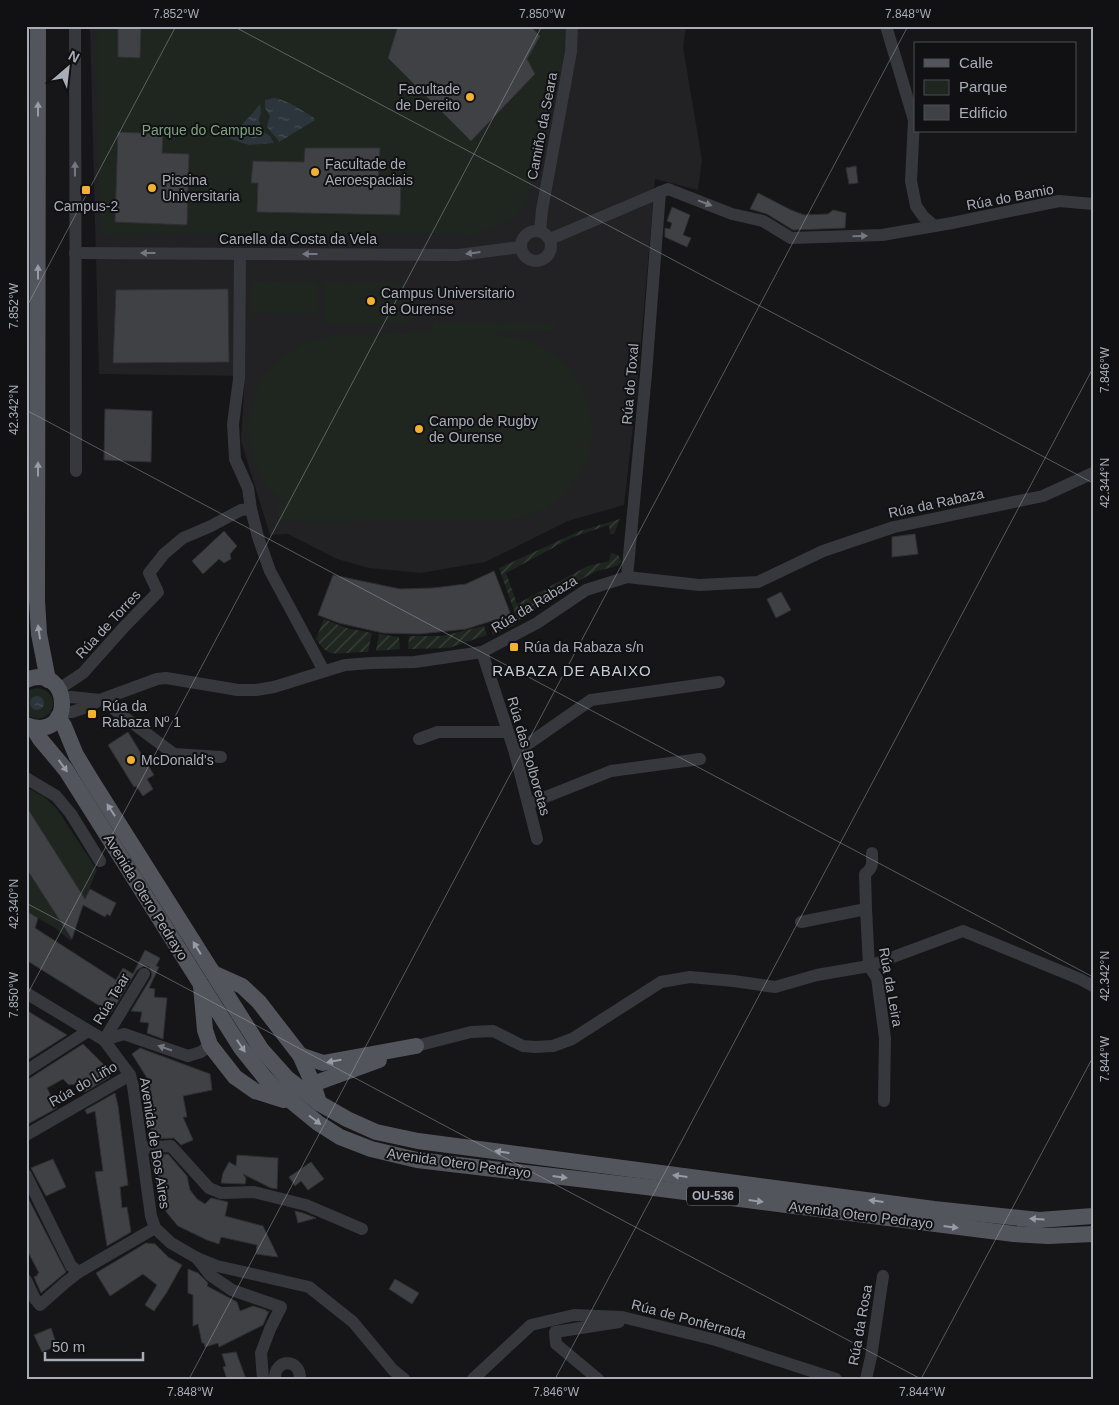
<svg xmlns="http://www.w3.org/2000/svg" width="1119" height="1405" viewBox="0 0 1119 1405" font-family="Arial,sans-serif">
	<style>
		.built { fill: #222225 }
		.green { fill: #1e261f }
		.garden { fill: url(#garden-furrows) }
		.water { fill: url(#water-ripples) }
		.building { fill: #404145; stroke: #303034 }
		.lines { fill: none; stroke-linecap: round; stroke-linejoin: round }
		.minor { stroke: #37383d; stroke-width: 12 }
		.major { stroke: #53555c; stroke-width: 16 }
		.oneway { fill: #979ba6 }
		.oneway2 { fill: #757881 }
		.ticks { fill: none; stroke: #a8adb8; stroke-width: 1; stroke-opacity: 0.45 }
		.poi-dot { fill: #f2b134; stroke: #111113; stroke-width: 2 }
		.labels { text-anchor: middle; stroke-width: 4; stroke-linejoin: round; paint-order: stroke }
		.shield { fill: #111113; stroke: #7b7e86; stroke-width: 1 }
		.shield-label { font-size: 12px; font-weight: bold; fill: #a8adb8 }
		.poi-label { font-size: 14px; fill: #a8adb8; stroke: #111113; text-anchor: start }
		.street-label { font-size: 14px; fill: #a8adb8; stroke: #111113 }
		.park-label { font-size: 14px; fill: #7fa381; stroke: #111113 }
		.neighbourhood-label { font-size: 15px; letter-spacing: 1px; fill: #c9ccd4; stroke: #111113 }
		.neatline { fill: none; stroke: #a8adb8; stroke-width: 2 }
		.ticks-label { font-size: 12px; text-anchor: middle; fill: #a8adb8 }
	</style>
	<defs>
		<pattern id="garden-furrows" width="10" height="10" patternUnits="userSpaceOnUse" patternTransform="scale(1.25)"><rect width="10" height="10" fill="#1e261f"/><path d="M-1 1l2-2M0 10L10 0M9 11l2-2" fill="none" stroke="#3c433d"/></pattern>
		<pattern id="water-ripples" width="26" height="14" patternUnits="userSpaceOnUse" patternTransform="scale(1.25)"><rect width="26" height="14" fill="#2c353c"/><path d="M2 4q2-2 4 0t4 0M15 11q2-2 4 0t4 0" fill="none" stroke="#485056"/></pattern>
	</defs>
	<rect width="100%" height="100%" fill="#161618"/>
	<polygon class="built" points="90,26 686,26 683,47 702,160 698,190 655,179 637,390 624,505 568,521 485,562 421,573 369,568 337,559 288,534 270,535 241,441 245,376 99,374"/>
	<g class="green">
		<polygon points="96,26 565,26 565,45 545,153 530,193 525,203 513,219 474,235 450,233 100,234"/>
		<polygon points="318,281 318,313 251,314 251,282"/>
		<polygon points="406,282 407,323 324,324 324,283"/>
		<path d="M433 322 554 323V331L497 332 496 336C508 338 523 338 534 343 586 364 610 432 577 479 573 484 570 490 566 494 550 508 531 515 511 520L279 521V503H285L268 487 256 468 247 430 252 403 262 378 281 358 302 344 332 336 432 332Z"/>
		<path d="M37 688C67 692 50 732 26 714V693L32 689Z"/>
		<polygon points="26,787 43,796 57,809 97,870 85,899 26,806"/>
		<polygon points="26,868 74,934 71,941 55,928 26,911"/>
	</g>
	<g class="garden">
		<polygon points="620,519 614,534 610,534 609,525 573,537 506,573 517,604 588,566 609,561 611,553 618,555 622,562 617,566 597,571 567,587 509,628 493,635 491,625 516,616 499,568 580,531"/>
		<path d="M324 619 346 628 372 633 368 652C361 652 354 652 347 653 330 654 327 655 316 639Z"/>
		<polygon points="484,626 487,635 449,648 408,649 409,636 442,636"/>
		<polygon points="379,634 399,637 400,649 376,651"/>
	</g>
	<g class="water">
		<path d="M273 98C284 98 303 111 313 117L315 120 279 142C276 135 269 132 267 126L270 116 265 108V100Z"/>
		<polygon points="260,104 261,112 259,120 262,131 270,136 274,143 249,145 230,139 230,137 252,114"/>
		<circle cx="37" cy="703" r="7"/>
	</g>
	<g class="building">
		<polygon points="118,26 141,26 140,58 118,57"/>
		<polygon points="398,26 530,26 540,36 527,59 535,74 471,141 388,58"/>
		<polygon points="118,132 163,134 162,153 189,154 187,225 115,222"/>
		<polygon points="305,148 380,148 378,183 401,182 400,215 257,212 258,183 251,183 253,161 304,162"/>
		<polygon points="856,166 858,183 849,184 846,168"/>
		<polygon points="758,193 791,210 804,215 828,214 833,210 846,213 845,228 793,230 767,214 750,209"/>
		<polygon points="672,207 690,215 683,235 691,238 687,247 665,237 665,228 670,229 672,223 667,221"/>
		<polygon points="228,289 229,362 113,363 116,290"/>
		<polygon points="105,409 152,411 151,462 104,460"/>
		<polygon points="224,531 237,546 230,554 231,559 224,563 219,559 203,574 192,561"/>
		<polygon points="915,534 918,554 892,557 892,537"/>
		<polygon points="494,571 511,615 466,629 419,634 383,633 339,623 318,615 333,575 400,589 433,588 466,584"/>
		<polygon points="781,592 791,610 776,618 767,599"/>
		<polygon points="128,732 154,775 147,779 153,789 143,796 136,786 134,787 108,745"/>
		<polygon points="26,806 85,899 90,889 116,903 110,916 107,914 105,917 83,905 72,939 26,868"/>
		<polygon points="26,911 38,918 35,928 116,980 123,968 133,974 145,950 160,958 156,966 159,967 149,988 155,989 154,997 167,998 163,1039 147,1033 149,1023 140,1022 142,1012 131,1011 151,978 152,974 149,967 144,966 137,970 111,1013 26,960"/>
		<polygon points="26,1010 67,1035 26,1061"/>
		<polygon points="83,1044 106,1067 110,1077 85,1092 78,1081 73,1085 72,1084 69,1085 63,1079 47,1088 57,1108 26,1125 26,1079 30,1078"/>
		<polygon points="140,1048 210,1074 212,1090 183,1096 187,1117 183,1117 193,1140 181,1145 174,1138 152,1139 142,1079 147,1078 132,1054"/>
		<polygon points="115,1093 118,1106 128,1185 120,1187 122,1208 127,1207 131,1232 107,1246 95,1172 103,1171 95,1111 87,1114 85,1110"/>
		<polygon points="168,1154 187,1176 190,1190 197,1199 205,1204 211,1198 228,1202 225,1216 263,1226 278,1257 256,1254 257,1245 221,1237 219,1244 207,1240 178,1226 167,1213 161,1200 152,1166 151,1156"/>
		<polygon points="237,1155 278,1158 277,1189 271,1188 243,1174 246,1178 245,1184 221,1183 223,1173 229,1162 236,1166"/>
		<polygon points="53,1159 66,1187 46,1196 31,1168"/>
		<polygon points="311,1162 324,1179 308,1190 301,1181 295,1186 289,1177"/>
		<polygon points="26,1194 66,1272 41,1293 34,1277 38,1275 37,1274 39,1273 26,1248"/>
		<polygon points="295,1211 303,1213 316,1218 298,1223"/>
		<polygon points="146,1243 155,1244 168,1257 182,1265 167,1292 154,1311 145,1305 157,1285 143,1274 110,1296 96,1273"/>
		<polygon points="188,1269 198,1273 208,1283 207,1286 237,1302 240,1311 253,1306 266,1310 267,1312 269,1311 263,1325 219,1347 218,1343 205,1347 204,1343 202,1343 198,1324 193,1326 193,1295 188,1293"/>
		<polygon points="395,1279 419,1293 412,1304 389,1289"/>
		<polygon points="51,1328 57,1346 42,1352 34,1335"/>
		<polygon points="236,1352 246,1379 227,1379 223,1367 226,1366 222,1354"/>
	</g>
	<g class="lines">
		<g class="minor">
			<polyline points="75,26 76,471"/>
			<polyline points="886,26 914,120 911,181 916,206 923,216 934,226"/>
			<circle cx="536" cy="246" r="15"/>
			<polyline points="540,231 542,210 571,52 572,26"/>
			<polyline points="550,239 668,189 732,214 763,221 791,238 882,235 952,223 1059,201 1093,204"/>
			<polyline points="75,253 458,255 521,247"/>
			<polyline points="240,254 239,379 233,424 235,459 248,488 251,509 258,537 270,571 324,671"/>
			<polyline points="627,577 646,374 660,192"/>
			<polyline points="482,652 515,753 537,839"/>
			<polyline points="59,689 83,673 124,627 158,592 149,573 164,554 183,538 211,526 241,510 251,509"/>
			<polyline points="62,698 71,697 100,700"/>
			<polyline points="104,699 115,710 174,754 221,757"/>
			<polyline points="61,712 72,712 87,707 100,700 157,679 166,678 238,690 256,690 274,687 345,665 371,663 415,662 482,652 537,623 586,590 627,577 699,585 758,582 823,551 894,527 1043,496 1093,473"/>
			<polyline points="419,739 438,732 507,732"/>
			<polyline points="515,753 591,700 719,682"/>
			<polyline points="26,778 56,796 71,814 100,861"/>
			<polyline points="528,804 611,771 700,759"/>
			<path d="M866 909 865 874C874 867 872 863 872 853"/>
			<polyline points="801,922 866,909 869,966 877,978 885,1038 884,1101"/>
			<polyline points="26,993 104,1040 130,1075 133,1086 151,1216 155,1228 171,1243 197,1258 217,1266 309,1287 353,1322 393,1370 404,1379"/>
			<polyline points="104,1040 124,1034 188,1056 201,1052 210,1045"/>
			<polyline points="104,1040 144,974"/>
			<polyline points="416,1046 471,1032 493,1031 523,1046 535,1047 553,1046 572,1039 661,982 690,977 734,981 775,987 817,975 869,966 963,931 1080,979 1093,986"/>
			<polyline points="26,1071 88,1031"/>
			<polyline points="26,1135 130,1075"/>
			<polyline points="142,1148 171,1146 209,1188 221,1193 254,1192 306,1205 362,1229"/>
			<polyline points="26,1175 71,1266 79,1272 155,1228"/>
			<polyline points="197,1258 210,1275 232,1290 281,1307 270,1329 261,1353 263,1379"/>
			<polyline points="26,1280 35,1299 40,1305 66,1282 79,1272"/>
			<path d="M275 1379C274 1358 301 1358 300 1379"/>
			<polyline points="473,1379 531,1325 574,1315 622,1317 716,1340 836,1379"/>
			<polyline points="598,1379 556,1344 555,1332 619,1322"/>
			<polyline points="866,1379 871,1357 883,1276"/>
		</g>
		<g class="major">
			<polyline points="38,26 37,600 39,634 48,680"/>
			<path d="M26 680C72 661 76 744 26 725"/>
			<polyline points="58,717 64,726 76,755 93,783 261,1049 287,1078 319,1103 347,1119 376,1132 418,1141 934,1209 1039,1220 1093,1216"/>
			<polyline points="33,728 40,739 66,770 241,1048 265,1078 274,1087 318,1123 340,1137 371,1149 417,1160 646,1187 1014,1234 1048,1236 1093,1234"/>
			<polyline points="213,973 242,986 259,1002 300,1055 313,1084 319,1103"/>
			<polyline points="201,986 205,1030 210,1045 235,1077 255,1091 284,1100"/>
			<polyline points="300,1055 323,1063 416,1046"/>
			<polyline points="313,1084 379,1060"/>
		</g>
	</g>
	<defs><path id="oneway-solid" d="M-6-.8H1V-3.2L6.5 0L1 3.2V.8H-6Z" transform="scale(1.25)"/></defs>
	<g class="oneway">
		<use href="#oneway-solid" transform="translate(38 109) rotate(-90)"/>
		<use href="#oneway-solid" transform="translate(38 272) rotate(-90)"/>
		<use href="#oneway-solid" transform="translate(38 469) rotate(-90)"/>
		<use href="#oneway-solid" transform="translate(39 632) rotate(-98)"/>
		<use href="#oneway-solid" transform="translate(63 766) rotate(54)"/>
		<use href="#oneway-solid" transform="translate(111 810) rotate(-123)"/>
		<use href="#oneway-solid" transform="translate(197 948) rotate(-122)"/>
		<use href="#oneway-solid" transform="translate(241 1046) rotate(56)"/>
		<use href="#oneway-solid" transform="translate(334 1061) rotate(170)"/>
		<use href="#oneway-solid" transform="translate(315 1120) rotate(37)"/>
		<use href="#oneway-solid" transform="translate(502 1152) rotate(-172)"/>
		<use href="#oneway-solid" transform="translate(680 1176) rotate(-173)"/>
		<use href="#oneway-solid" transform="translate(560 1177) rotate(7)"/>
		<use href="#oneway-solid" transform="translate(756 1201) rotate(7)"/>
		<use href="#oneway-solid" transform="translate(876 1201) rotate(-173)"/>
		<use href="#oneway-solid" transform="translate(1037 1219) rotate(-177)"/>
		<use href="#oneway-solid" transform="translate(951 1227) rotate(7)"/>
	</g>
	<g class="oneway2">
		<use href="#oneway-solid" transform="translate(75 169) rotate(-90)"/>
		<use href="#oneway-solid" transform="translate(705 203) rotate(21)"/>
		<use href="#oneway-solid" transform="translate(860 236) rotate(-2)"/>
		<use href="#oneway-solid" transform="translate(148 253) rotate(-180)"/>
		<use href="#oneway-solid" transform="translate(473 253) rotate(173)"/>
		<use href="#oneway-solid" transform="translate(310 254) rotate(-180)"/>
		<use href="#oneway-solid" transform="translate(165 1048) rotate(-161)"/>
	</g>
	<path class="ticks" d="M233 26 1093 483M26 308 176 26M26 410 1093 977M26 903 921 1379M26 997 542 26M189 1379 908 26M555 1379 1093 368M921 1379 1093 1057"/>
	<g class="poi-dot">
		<circle cx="470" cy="97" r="5"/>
		<circle cx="315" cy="172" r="5"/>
		<circle cx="152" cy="188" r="5"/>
		<rect x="81" y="185" width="10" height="10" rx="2.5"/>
		<circle cx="371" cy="301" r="5"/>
		<circle cx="419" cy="429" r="5"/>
		<rect x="509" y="642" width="10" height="10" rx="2.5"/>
		<rect x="87" y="709" width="10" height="10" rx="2.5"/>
		<circle cx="131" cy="760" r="5"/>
	</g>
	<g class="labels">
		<rect class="shield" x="687" y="1186.5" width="52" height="19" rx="4"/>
		<g class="shield-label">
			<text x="713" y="1200">OU-536</text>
		</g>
		<g class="poi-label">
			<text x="460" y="94" text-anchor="end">Facultade<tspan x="460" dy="16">de Dereito</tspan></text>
			<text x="325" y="169">Facultade de<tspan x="325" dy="16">Aeroespaciais</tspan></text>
			<text x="162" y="185">Piscina<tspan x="162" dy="16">Universitaria</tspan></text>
			<text x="86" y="211" text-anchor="middle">Campus-2</text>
			<text x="381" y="298">Campus Universitario<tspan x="381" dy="16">de Ourense</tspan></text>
			<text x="429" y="426">Campo de Rugby<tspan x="429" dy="16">de Ourense</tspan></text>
			<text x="524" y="652">Rúa da Rabaza s/n</text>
			<text x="102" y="711">Rúa da<tspan x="102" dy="16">Rabaza Nº 1</tspan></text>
			<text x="141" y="765">McDonald's</text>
		</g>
		<g class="street-label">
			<text transform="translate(542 126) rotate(-79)" y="5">Camiño da Seara</text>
			<text transform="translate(1010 197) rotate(-11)" y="5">Rúa do Bamio</text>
			<text x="298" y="244">Canella da Costa da Vela</text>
			<text transform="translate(630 384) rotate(-85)" y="5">Rúa do Toxal</text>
			<text transform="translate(936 503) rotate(-12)" y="5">Rúa da Rabaza</text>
			<text transform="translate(534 604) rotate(-31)" y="5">Rúa da Rabaza</text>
			<text transform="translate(108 624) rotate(-47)" y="5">Rúa de Torres</text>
			<text transform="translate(529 756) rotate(74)" y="5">Rúa das Bolboretas</text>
			<text transform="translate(146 897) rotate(58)" y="5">Avenida Otero Pedrayo</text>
			<text transform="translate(891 987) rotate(80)" y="5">Rúa da Leira</text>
			<text transform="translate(111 999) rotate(-59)" y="5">Rúa Tear</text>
			<text transform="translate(83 1084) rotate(-30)" y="5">Rúa do Liño</text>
			<text transform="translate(155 1143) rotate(81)" y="5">Avenida de Bos Aires</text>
			<text transform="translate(459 1163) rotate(8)" y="5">Avenida Otero Pedrayo</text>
			<text transform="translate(861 1215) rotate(7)" y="5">Avenida Otero Pedrayo</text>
			<text transform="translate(689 1319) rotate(15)" y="5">Rúa de Ponferrada</text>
			<text transform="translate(860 1325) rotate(-80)" y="5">Rúa da Rosa</text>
		</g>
		<g class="park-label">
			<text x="202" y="135">Parque do Campus</text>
		</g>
		<g class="neighbourhood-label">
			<text x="572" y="676">RABAZA DE ABAIXO</text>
		</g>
	</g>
	<rect width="1119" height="1405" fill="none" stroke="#111113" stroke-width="55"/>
	<rect x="914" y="42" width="162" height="90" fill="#111113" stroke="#4d4f55"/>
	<rect x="924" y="59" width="25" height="8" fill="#53555c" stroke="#4d4f55"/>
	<text x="959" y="68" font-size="15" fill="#a8adb8">Calle</text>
	<rect x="924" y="80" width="25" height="15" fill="#1e261f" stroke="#4d4f55"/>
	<text x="959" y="92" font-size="15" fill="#a8adb8">Parque</text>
	<rect x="924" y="105" width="25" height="15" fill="#404145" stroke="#4d4f55"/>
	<text x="959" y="118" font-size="15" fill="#a8adb8">Edificio</text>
	<g transform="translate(68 68) rotate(28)" stroke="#111113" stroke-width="4" paint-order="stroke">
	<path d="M0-4L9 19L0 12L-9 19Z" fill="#a8adb8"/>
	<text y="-8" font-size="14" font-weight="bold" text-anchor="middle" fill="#a8adb8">N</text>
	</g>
	<path d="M45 1352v8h98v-8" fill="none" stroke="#a8adb8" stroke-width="2.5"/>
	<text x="52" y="1352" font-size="15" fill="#a8adb8" stroke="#111113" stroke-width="4" paint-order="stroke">50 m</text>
	<rect x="28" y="28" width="1064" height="1350" class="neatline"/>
	<g class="ticks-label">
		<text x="176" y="18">7.852°W</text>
		<text x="542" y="18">7.850°W</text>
		<text x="908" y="18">7.848°W</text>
		<text transform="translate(14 306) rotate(-90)" y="4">7.852°W</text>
		<text transform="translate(1105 370) rotate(-90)" y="4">7.846°W</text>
		<text transform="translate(14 410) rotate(-90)" y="4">42.342°N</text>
		<text transform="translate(1105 483) rotate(-90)" y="4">42.344°N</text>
		<text transform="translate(14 904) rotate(-90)" y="4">42.340°N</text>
		<text transform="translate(1105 976) rotate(-90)" y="4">42.342°N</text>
		<text transform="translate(14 995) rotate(-90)" y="4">7.850°W</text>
		<text transform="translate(1105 1059) rotate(-90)" y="4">7.844°W</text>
		<text x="190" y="1396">7.848°W</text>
		<text x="556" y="1396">7.846°W</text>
		<text x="922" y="1396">7.844°W</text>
	</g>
</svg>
